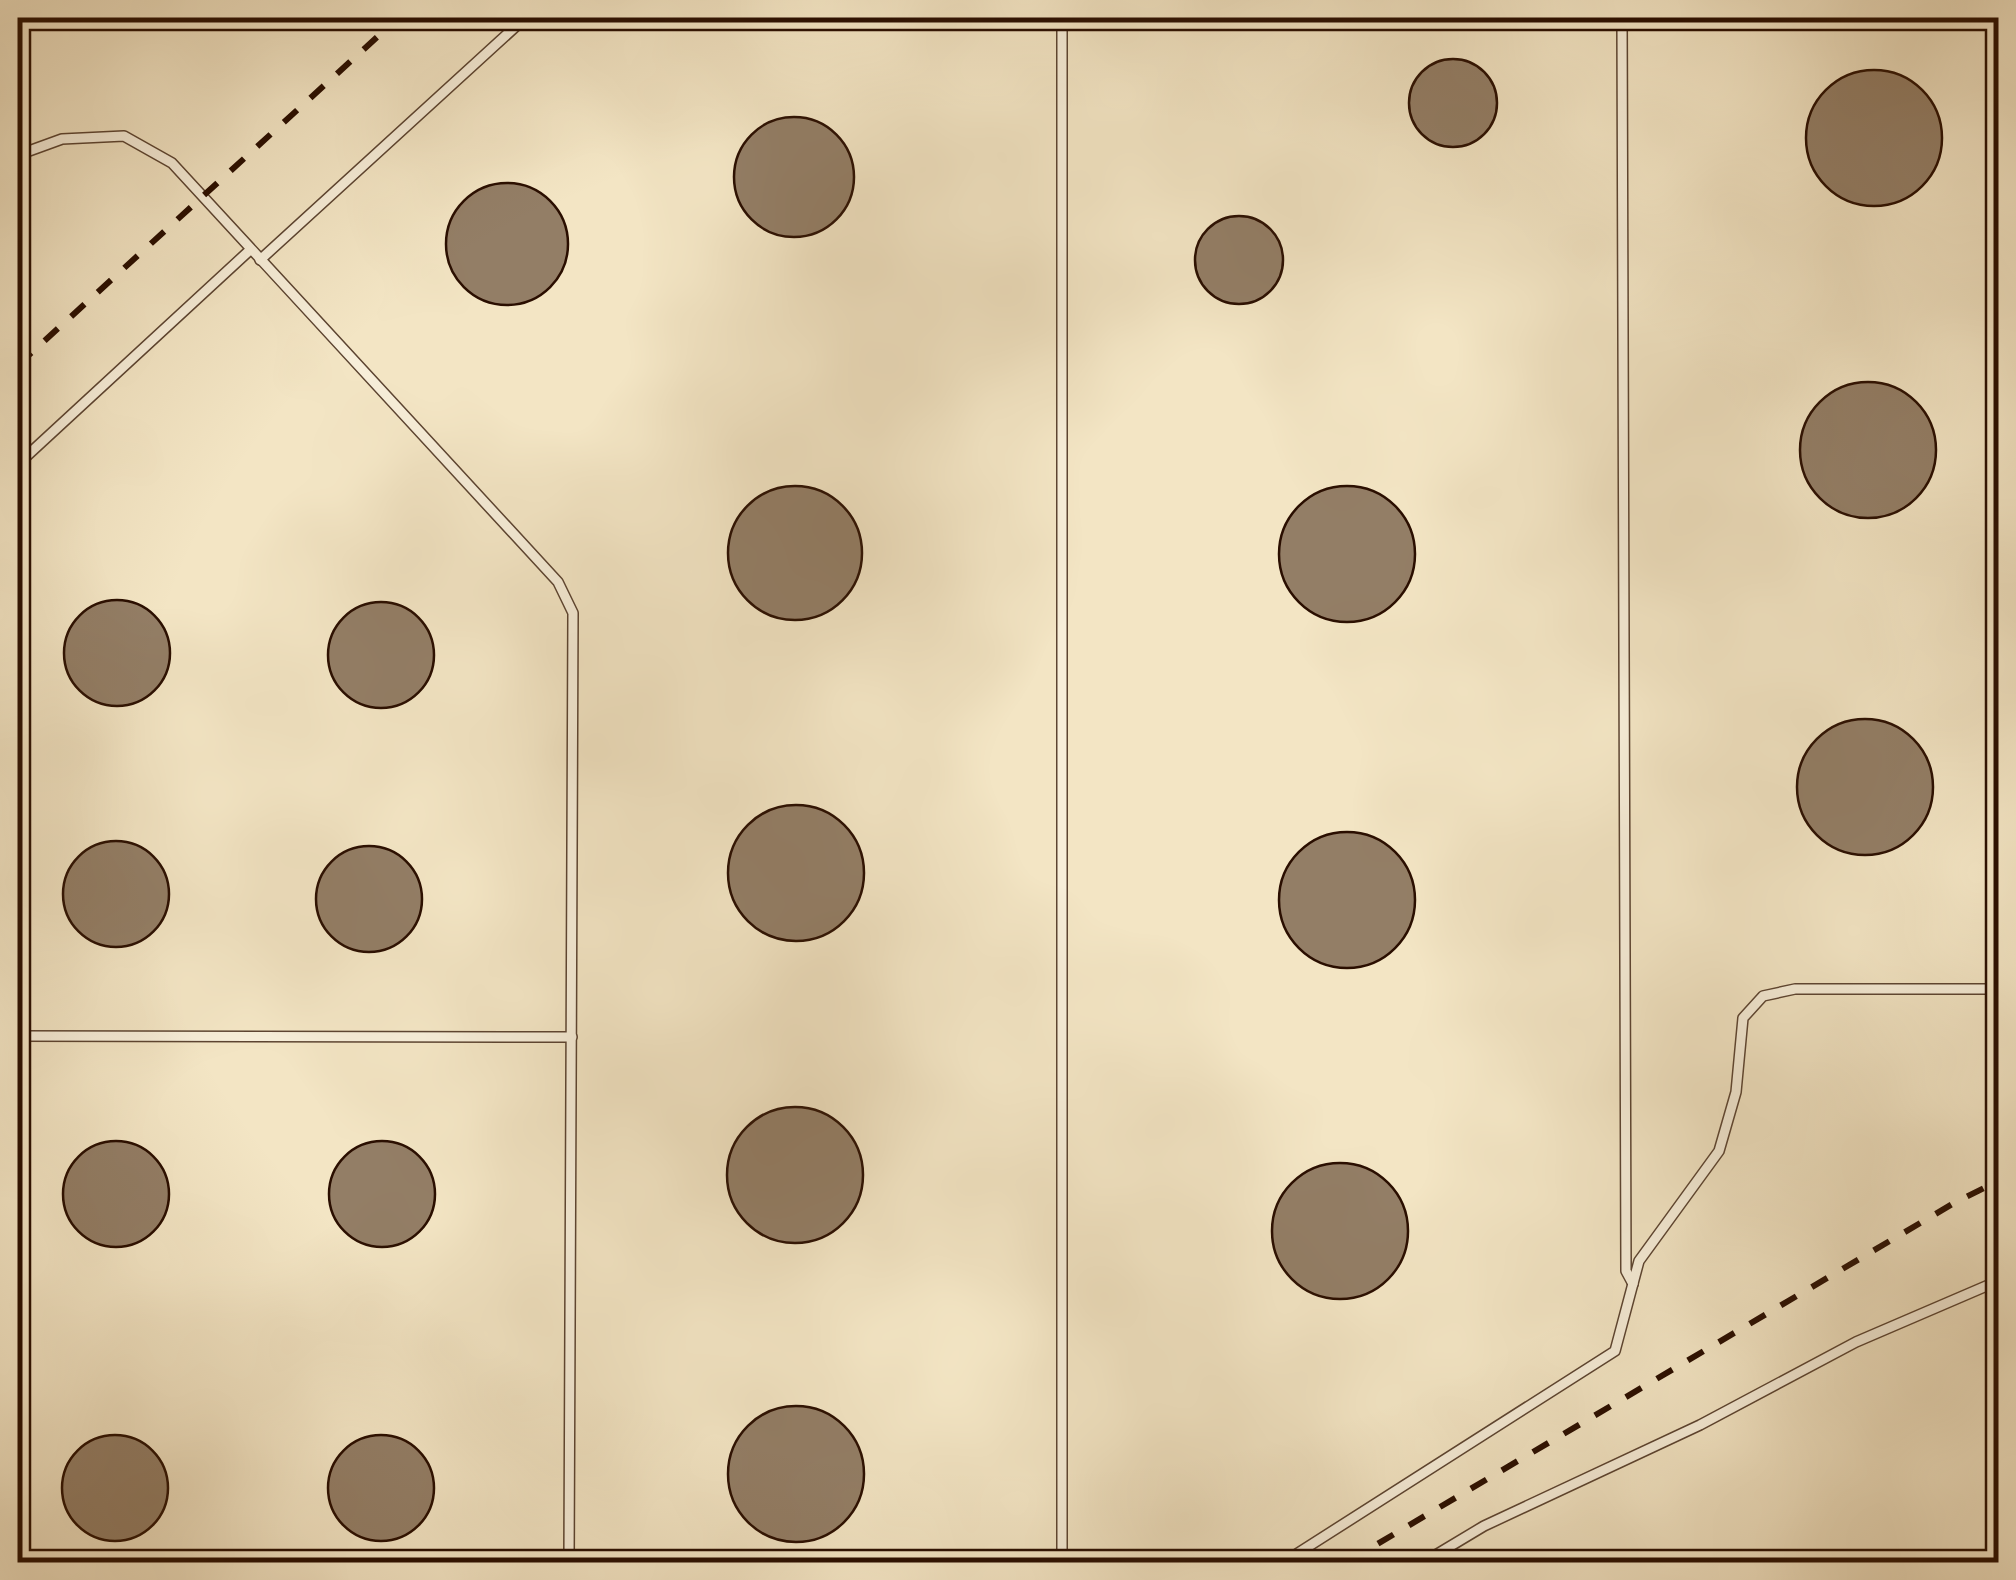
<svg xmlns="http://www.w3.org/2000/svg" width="2016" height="1580" viewBox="0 0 2016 1580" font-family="Alegreya,serif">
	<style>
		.building { fill: #937e66; stroke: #2a0e00; stroke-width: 2.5 }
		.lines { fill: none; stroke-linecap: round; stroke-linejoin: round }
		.service-casing { stroke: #5c4431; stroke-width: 12 }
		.service { stroke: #f7eed9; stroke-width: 9 }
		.rail { stroke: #2a0e00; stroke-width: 6; stroke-dasharray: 18 18; stroke-linecap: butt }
	</style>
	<rect width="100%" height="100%" fill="#f3e5c4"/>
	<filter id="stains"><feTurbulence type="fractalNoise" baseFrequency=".002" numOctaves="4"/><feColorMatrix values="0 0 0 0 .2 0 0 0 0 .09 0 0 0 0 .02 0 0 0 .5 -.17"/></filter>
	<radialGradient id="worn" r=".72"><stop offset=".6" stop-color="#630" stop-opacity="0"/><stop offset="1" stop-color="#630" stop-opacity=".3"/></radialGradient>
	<g class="building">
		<circle cx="1453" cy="103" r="44"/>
		<circle cx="1874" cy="138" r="68"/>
		<circle cx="794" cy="177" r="60"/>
		<circle cx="507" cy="244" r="61"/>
		<circle cx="1239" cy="260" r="44"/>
		<circle cx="1868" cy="450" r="68"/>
		<circle cx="795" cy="553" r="67"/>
		<circle cx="1347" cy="554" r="68"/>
		<circle cx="117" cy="653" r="53"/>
		<circle cx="381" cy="655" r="53"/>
		<circle cx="1865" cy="787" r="68"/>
		<circle cx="796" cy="873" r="68"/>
		<circle cx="1347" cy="900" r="68"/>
		<circle cx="116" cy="894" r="53"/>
		<circle cx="369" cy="899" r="53"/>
		<circle cx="795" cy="1175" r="68"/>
		<circle cx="116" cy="1194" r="53"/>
		<circle cx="382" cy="1194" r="53"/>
		<circle cx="1340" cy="1231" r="68"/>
		<circle cx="796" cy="1474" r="68"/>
		<circle cx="381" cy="1488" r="53"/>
		<circle cx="115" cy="1488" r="53"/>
	</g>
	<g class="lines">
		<defs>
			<g id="service">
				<polyline points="1062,18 1062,1562"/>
				<polyline points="1622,18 1626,1271 1633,1284"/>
				<polyline points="18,155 62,139 124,136 172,163 558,582 573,613 569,1562"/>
				<polyline points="260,260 525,18"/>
				<polyline points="18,464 250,250"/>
				<polyline points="18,1036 572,1037"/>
				<polyline points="1284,1562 1615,1351 1639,1261 1719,1151 1736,1092 1743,1018 1763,996 1795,989 1998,989"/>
				<polyline points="1424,1562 1484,1526 1700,1425 1856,1342 1998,1281"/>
			</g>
		</defs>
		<use href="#service" class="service-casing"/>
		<use href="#service" class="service"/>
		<g class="rail">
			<polyline points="18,365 398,18"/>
			<polyline points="1347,1562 1954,1203 1998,1181"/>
		</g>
	</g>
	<rect width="2016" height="1580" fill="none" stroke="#f3e5c4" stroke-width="60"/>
	<rect x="20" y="20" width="1976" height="1540" fill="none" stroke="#2a0e00" stroke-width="5"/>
	<rect x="30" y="30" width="1956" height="1520" fill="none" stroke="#2a0e00" stroke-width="2.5"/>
	<rect width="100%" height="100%" filter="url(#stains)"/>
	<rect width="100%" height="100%" fill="url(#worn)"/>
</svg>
